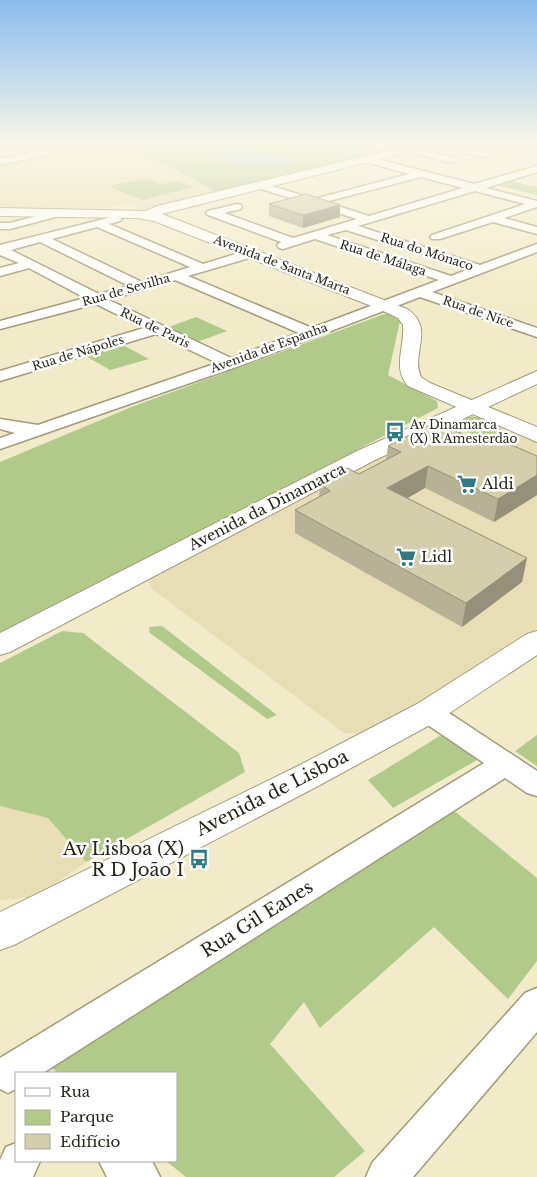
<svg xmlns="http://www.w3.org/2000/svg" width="537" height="1177" viewBox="0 0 537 1177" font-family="'Libre Baskerville',serif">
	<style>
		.built { fill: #e8deb6 }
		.green { fill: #b2ca89 }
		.water { fill: #9fc8f7 }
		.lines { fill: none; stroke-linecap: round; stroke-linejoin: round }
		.minor-casing { stroke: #a29b7c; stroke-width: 3 }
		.tertiary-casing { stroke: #a29b7c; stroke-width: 2 }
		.secondary-casing { stroke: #a29b7c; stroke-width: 2 }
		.minor { fill: #fff; fill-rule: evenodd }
		.tertiary { fill: #fff; fill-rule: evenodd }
		.secondary { fill: #fff; fill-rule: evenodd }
		.wall { fill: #b7b195 }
		.shaded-wall { fill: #959079 }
		.building { fill: #d5cead; stroke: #959079 }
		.labels { text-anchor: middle; stroke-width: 5; stroke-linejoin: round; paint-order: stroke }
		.far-street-label { font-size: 12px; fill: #282519; stroke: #fff }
		.far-poi-label { font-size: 12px; fill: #282519; stroke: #fff; text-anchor: start }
		.poi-label { font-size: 15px; fill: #282519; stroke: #fff; text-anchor: start }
		.street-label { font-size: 15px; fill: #282519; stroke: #fff }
		.near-street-label { font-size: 18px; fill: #282519; stroke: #fff }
		.near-poi-label { font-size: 18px; fill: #282519; stroke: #fff; text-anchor: end }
	</style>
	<rect width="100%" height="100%" fill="#f2ebc9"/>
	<g class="built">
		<polygon points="82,148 128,150 159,161 216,192 141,210 125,203 105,209 0,208 0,165"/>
		<polygon points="468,413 537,443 537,628 452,683 364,734 344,733 152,589 148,581 159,570 347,471"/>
		<polygon points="0,806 48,818 86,862 36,897 0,900"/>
	</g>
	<g class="green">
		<polygon points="118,144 413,144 270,181 265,180 216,192 159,161 128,150 82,148 122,146"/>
		<polygon points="146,178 161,184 175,181 194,187 142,200 108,186"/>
		<polygon points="510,181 537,187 537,195 496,185"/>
		<polygon points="387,313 400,321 388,375 437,401 438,408 0,634 0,462 134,406"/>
		<polygon points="196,317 227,331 197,342 166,328"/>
		<polygon points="121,344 149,359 110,370 84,355"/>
		<polygon points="470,417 480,417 499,425 508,446 484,439 452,425"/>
		<polygon points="162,626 277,715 267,719 150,633 149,627"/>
		<polygon points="62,631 83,633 239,753 245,772 86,862 48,818 0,806 0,663"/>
		<polygon points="443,734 477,760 393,808 368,780"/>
		<polygon points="537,735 537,766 515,751"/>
		<polygon points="452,809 537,878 537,961 508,999 434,927 320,1028 304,1002 270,1044 365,1151 334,1177 186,1177 166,1161 176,1161 176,1073 58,1073 52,1068"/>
	</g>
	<path class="water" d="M232 144 247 151 278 155 277 158 273 159 280 160 281 156 292 158 296 161C285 171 241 165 227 161L223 159 225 154 224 149 214 145Z"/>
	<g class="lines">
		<defs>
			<g id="minor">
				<polygon points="17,144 28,144 48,153 46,155 0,165 0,159 33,152 18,146"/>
				<path d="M432 144C449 144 470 152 483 151 498 150 510 142 525 144L482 157 433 146Z"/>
				<polygon points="407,146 455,158 457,160 452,163 404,151 404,147"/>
				<path d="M365 156 474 184 537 166V172L486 188 537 201V207L504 218 537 227V234L493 222 440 239H432L430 237 432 235 525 204 475 191 358 226 480 265 537 244V252L432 292 537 328V337L420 297 236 367 0 449V438L15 433 0 429V419L38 425 217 363 156 334 0 381V371L144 328 96 304 0 329V321L85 298 29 268 0 276V268L19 263 0 255V245L116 216 122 219 120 221 109 224 203 264 252 249 256 250 258 253 256 256 188 276 312 328 439 280 315 239 283 249 279 248 277 245 281 242 208 215 206 213 208 211 237 204 241 205 242 207 241 209 224 213 293 238 357 219 255 187 254 185 259 182 314 199 409 174 362 161 360 159ZM421 177 463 188 369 216 325 202ZM97 227 190 267 142 282 52 239ZM346 230 469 269 451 276 327 235ZM40 242 129 286 99 294 11 250ZM175 280 299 333 231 358 109 300Z"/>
				<polygon points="59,210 63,211 65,213 63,215 10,229 0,229 0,223 10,223"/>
				<polygon points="428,703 437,705 537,771 537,796 527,793 505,778 43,1073 16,1073 16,1089 8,1093 0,1089 0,1058 484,763 419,719 415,712 419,705"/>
				<polygon points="537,988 537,1032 413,1177 366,1177 372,1163 525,993"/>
				<polygon points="16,1143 16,1161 40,1161 33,1177 0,1177 0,1160 6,1147"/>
				<polygon points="99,1161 152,1161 160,1177 107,1177"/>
			</g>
			<path id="tertiary" d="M416 144H433L432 146 162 214 407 309C436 328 410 354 421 377L430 383 537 427V442L408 386C392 368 405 347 403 325L398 318 379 309 154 221 137 218 0 216V208L146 211 157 206Z"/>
			<g id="secondary">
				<polygon points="537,371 537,384 373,461 10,652 0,655 0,633 357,451"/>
				<polygon points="537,631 537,655 439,720 320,785 14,945 0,950 0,912 296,767 417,704 527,634"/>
			</g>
		</defs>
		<use href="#minor" class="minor-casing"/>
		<use href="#tertiary" class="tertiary-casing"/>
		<use href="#secondary" class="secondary-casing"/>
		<use href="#minor" class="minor"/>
		<use href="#tertiary" class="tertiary"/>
		<use href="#secondary" class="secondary"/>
	</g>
	<g class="wall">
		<polygon points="269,204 340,217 303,228 269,216"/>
		<polygon points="479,441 537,456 537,495 494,522 425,488 407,498 527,558 522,582 462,627 295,533 295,510 319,497 320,484 359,474 386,460 388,446"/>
	</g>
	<g class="shaded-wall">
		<polygon points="340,205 340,217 303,228 303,215"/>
		<polygon points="428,466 425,488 385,511 387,488"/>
		<polygon points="537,475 537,495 494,522 498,499"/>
		<polygon points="527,558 522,582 462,627 466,603"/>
	</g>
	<g class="building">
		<polygon points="306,194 340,205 303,215 269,204"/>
		<polygon points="435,422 479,441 489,435 537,456 537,475 498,499 428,466 387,488 527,558 466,603 295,510 330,491 320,484 347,468 359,474 401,452 388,446"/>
	</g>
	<linearGradient id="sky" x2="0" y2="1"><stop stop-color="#8bbcee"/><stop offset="0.47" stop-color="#f9f6e7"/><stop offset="1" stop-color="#f9f6e7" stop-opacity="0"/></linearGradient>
	<rect width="537" height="308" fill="url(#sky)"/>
	<defs>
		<symbol id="bus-bare" viewBox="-9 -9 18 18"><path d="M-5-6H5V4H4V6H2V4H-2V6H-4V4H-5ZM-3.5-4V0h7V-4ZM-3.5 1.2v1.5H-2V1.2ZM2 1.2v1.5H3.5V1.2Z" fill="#327a83" stroke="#fff" stroke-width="2.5" paint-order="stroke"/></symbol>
		<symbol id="supermarket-bare" viewBox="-9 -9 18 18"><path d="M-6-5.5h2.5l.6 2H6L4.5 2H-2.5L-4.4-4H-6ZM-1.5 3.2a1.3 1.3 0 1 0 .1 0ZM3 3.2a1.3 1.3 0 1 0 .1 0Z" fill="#327a83" stroke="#fff" stroke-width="2.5" paint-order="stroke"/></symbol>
	</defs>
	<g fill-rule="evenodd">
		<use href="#bus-bare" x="381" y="418" width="28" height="28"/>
		<use href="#supermarket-bare" x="453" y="470" width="28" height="28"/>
		<use href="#supermarket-bare" x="392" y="543" width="28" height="28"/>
		<use href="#bus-bare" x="185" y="845" width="28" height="28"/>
	</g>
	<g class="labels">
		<g class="far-street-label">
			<text transform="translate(427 252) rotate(18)" y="4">Rua do Mónaco</text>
			<text transform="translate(383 258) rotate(18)" y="4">Rua de Málaga</text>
			<text transform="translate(282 265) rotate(21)" y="4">Avenida de Santa Marta</text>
			<text transform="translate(126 290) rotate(-16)" y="4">Rua de Sevilha</text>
			<text transform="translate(478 312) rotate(19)" y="4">Rua de Nice</text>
			<text transform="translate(155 328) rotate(26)" y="4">Rua de Paris</text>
			<text transform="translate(269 348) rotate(-20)" y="4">Avenida de Espanha</text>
			<text transform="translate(78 353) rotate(-17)" y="4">Rua de Nápoles</text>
		</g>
		<g class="far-poi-label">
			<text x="410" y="429">Av Dinamarca<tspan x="410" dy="14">(X) R Amesterdão</tspan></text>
		</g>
		<g class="poi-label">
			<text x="482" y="489">Aldi</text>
			<text x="421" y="562">Lidl</text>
		</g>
		<g class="street-label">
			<text transform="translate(267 507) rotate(-27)" y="5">Avenida da Dinamarca</text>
		</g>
		<g class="near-street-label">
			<text transform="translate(272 793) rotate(-27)" y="6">Avenida de Lisboa</text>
			<text transform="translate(257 919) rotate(-32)" y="6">Rua Gil Eanes</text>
		</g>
		<g class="near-poi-label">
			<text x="184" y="855">Av Lisboa (X)<tspan x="184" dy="21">R D João I</tspan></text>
		</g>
	</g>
	<rect x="15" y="1072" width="162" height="90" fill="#ffffff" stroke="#a9a8a3"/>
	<rect x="25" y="1088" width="25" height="8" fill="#ffffff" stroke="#a9a8a3"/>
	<text x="60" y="1097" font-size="15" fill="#282519">Rua</text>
	<rect x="25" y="1110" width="25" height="15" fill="#b2ca89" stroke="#a9a8a3"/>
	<text x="60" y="1122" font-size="15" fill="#282519">Parque</text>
	<rect x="25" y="1134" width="25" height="15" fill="#d5cead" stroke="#a9a8a3"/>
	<text x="60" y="1147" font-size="15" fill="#282519">Edifício</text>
</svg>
